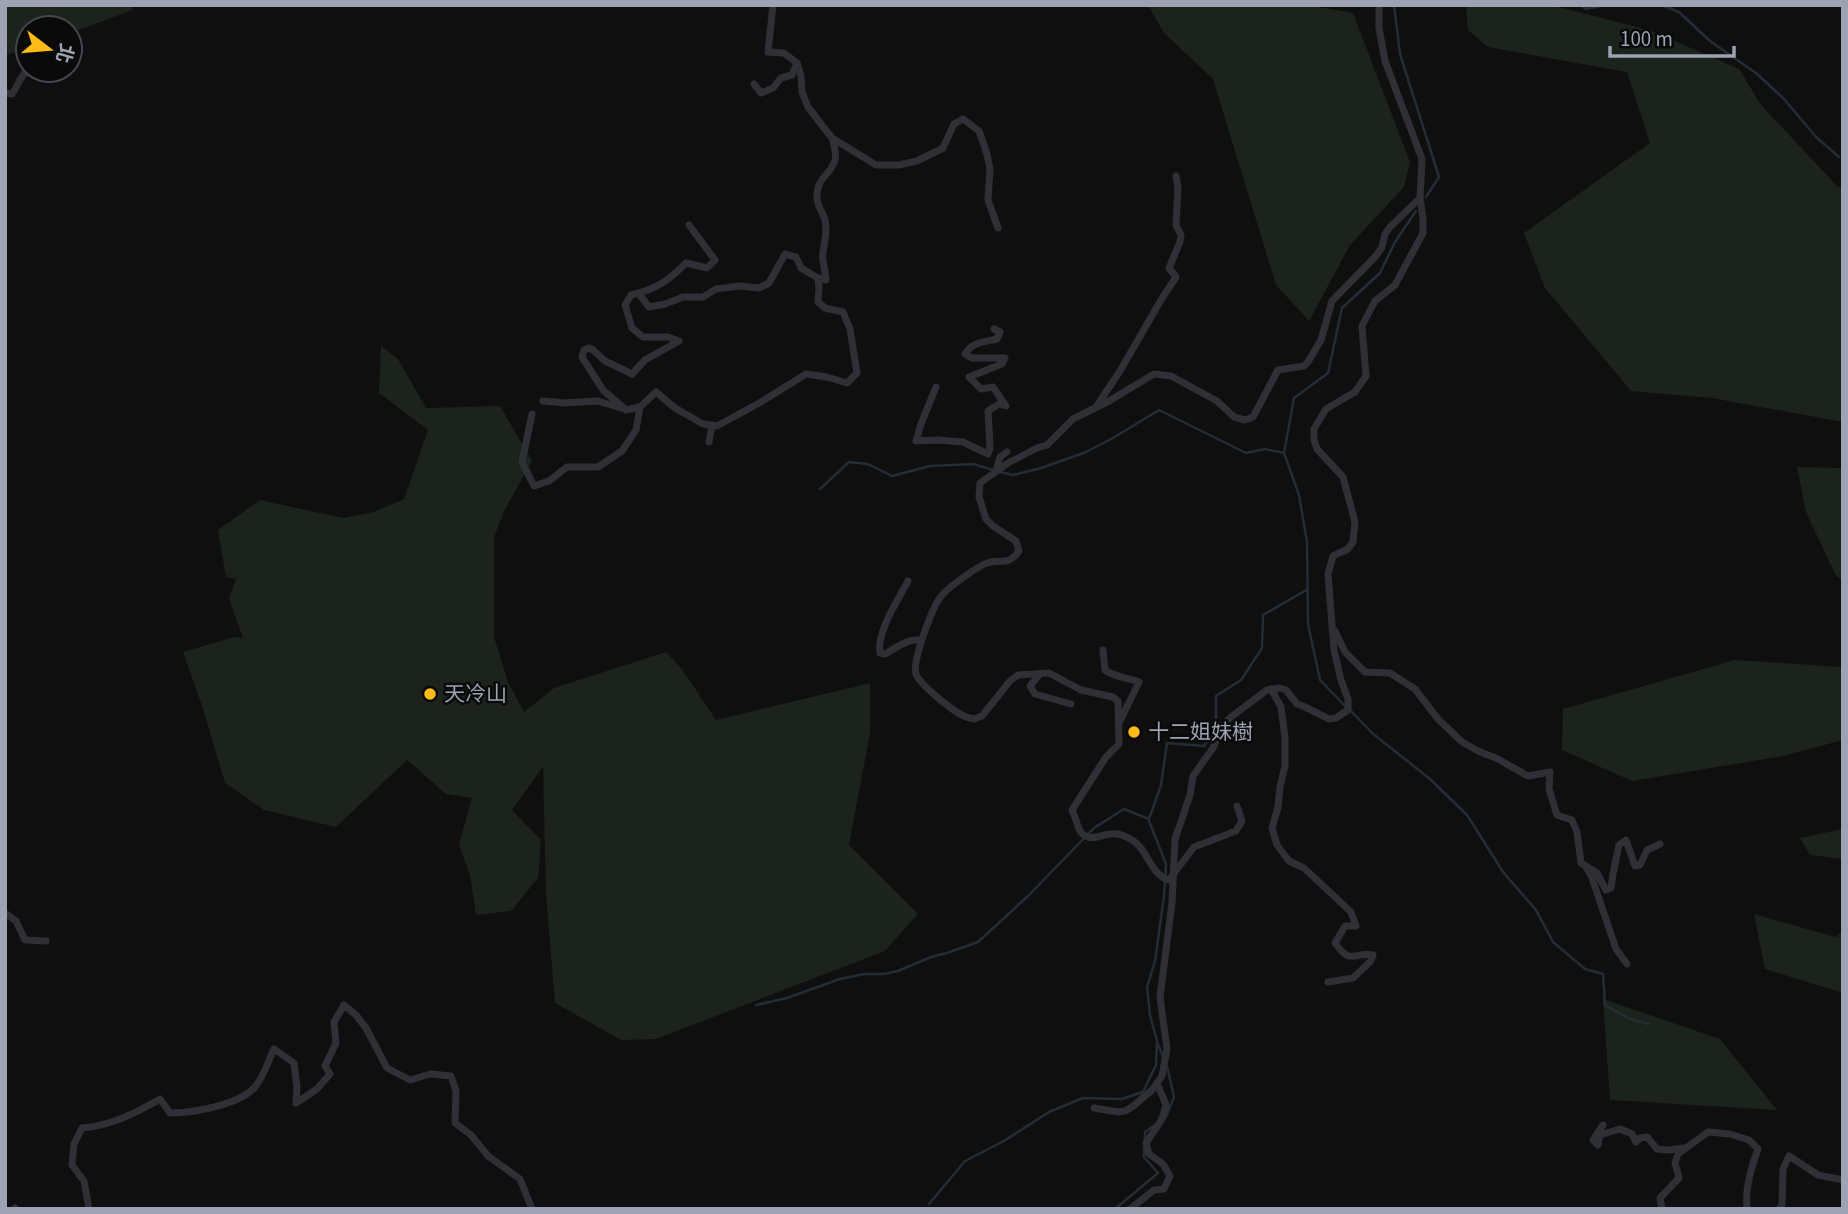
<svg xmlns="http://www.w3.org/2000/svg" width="1848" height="1214" viewBox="0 0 1848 1214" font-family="'Source Sans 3','Noto Sans TC',sans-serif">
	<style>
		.green { fill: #1b231c }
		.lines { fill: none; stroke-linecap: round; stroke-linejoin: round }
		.stream { stroke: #242d35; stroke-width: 2.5 }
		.street { stroke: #2f3036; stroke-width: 7 }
		.poi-dot { fill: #ffbb18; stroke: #0a0a0b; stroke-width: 2.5 }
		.labels { text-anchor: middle; stroke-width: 5; stroke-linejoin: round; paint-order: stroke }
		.poi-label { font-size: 21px; fill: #9ea3b3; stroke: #0a0a0b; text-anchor: start }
	</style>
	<rect width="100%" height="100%" fill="#0f0f10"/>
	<g class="green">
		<polygon points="5,5 129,5 133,10 70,33 70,28 28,28 28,49 5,55"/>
		<polygon points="1148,5 1318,5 1319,7 1353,13 1410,162 1404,187 1350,245 1309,321 1276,285 1213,79 1164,33"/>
		<polygon points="1466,5 1551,5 1652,31 1739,69 1761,105 1838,187 1843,187 1843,422 1712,398 1631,391 1545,288 1524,233 1650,143 1627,72 1488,47 1468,30"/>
		<polygon points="381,346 398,359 426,408 500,406 532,461 505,509 494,537 494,637 508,682 524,712 554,688 666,652 682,669 716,720 870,683 870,733 849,845 918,914 885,951 656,1039 621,1040 555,1003 546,895 543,767 512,810 541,840 538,878 511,911 476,915 470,875 459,845 472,798 446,794 407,760 336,827 264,810 225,783 203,709 183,652 234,637 243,638 229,599 236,579 226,577 218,530 260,500 343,518 374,512 404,499 428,430 379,393"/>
		<polygon points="1797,467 1843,468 1843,580 1836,576 1806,512"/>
		<polygon points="1735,660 1843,667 1843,740 1783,756 1632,781 1562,750 1563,709"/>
		<polygon points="1843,829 1843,859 1810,855 1800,838"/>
		<polygon points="1754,914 1835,937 1843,932 1843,993 1765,969"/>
		<polygon points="1603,999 1720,1039 1777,1110 1610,1100"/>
	</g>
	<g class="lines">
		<g class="stream">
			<polyline points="1394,5 1400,54 1439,177 1426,197"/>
			<polyline points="1580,5 1586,9 1605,5"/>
			<polyline points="1661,5 1679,12 1710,41 1756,73 1784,99 1816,137 1839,157"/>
			<polyline points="1000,472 1013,475 1041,468 1084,453 1113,438 1159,410 1246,453 1265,449 1284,453"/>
			<polyline points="820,489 849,462 868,464 892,476 930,466 973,464 993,470"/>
			<polyline points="1346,707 1320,680 1308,624 1307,542 1299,495 1284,453 1294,398 1328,373 1342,308 1380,273 1395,242 1416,211"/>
			<polyline points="1351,711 1372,733 1430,779 1467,815 1503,872 1536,910 1553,942 1585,969 1603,974 1605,1005 1630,1019 1648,1024"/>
			<polyline points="756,1005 787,998 840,979 864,974 884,974 898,971 931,957 947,953 978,942 1028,896 1094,828 1124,809 1149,819 1161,785 1167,743 1204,746 1216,726 1216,696 1241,680 1262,648 1263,615 1308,589"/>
			<polyline points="1158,1044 1163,1057"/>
			<polyline points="1164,1119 1166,1117 1174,1097 1167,1066"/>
			<polyline points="1145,1141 1145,1132 1155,1125"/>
			<polyline points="929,1204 965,1161 1004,1141 1049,1112 1083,1098 1122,1099 1143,1092 1156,1065 1157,1041 1150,1015 1147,987 1155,961 1164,896 1166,864 1149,821"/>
			<polyline points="1115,1209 1158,1173 1144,1157 1144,1147"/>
		</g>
		<g class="street">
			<polyline points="773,5 768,52 784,53 797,63 801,76 802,92 808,107 821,124 832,138 876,165 899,165 917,161 943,148 954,124 963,119 979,131 987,154 990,169 988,200 998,228"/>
			<polyline points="754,84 761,93 773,88 781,78 792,75 797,63"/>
			<path d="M5 93 12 94C18 86 20 76 28 70"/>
			<path d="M818 278 826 280C826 271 821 261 823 253 824 242 828 232 825 220 823 213 818 207 817 199 816 176 831 176 835 160 837 153 834 145 832 138"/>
			<path d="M638 293 649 307 665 304 683 297H703L716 289 740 286 759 288 769 283 785 254 796 257 801 268 818 278 819 288 818 302 825 308 843 312 850 329 857 373 847 383 827 377 806 374 761 402 717 426 703 424 675 408 656 392 640 407 626 410 603 390 582 357 584 350 589 348 593 350 605 361 632 374 645 360 679 341 668 337H643L632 328 625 305 631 295C657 289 668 281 686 263L707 268 715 260 689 225"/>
			<path d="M936 387 921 424 916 441 937 440 963 442 988 454 990 448 988 411 999 404 1006 406 993 387 981 389 969 377 1002 364 1005 358H972L965 354C972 342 984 342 997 339L1000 332 994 329"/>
			<polyline points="543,401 565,403 598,401 621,408"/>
			<polyline points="1096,407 1120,371 1161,300 1176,277 1169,268 1180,242 1181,235 1176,225 1178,188 1176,176"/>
			<polyline points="532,414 522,462 534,486 549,481 567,467 598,467 622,451 636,430 640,407"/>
			<polyline points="709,442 712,425"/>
			<polyline points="996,471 1000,457 1007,452"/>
			<path d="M908 581C899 598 876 633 880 653L885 654C896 648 908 638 921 640"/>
			<polyline points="1335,631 1345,652 1365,672 1390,673 1415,689 1438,719 1462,742 1480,752 1496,758 1528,776 1550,772 1549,789 1557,815 1572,820 1577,832 1581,863 1597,873 1606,890 1611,888 1613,874 1619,845 1626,840 1635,866 1640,865 1647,850 1660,844"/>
			<path d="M1103 650 1105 670C1112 676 1128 678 1139 682L1120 721"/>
			<polyline points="1040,674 1030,686 1035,694 1071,704"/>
			<path d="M1271 689 1281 707 1285 737V766L1280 787 1278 807 1272 828 1277 845 1289 861 1304 868 1351 912 1356 926H1345L1335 943C1352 966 1351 952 1373 955L1371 961 1353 978 1328 982"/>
			<path d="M1237 806 1242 821 1236 831 1194 847 1169 880C1150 875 1148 849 1132 840 1125 836 1119 833 1111 834 1100 835 1088 843 1080 831 1077 825 1075 816 1072 810L1106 757 1119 744 1118 701 1113 697 1081 690 1049 673 1018 675 1010 681 982 716 974 719C971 718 967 718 964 716 954 712 919 684 916 674 912 661 933 604 943 594 949 587 978 566 987 563 1001 558 1008 567 1019 551L1016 541 993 526 986 519 979 497 980 483 1008 463 1037 448 1047 445 1073 419 1109 401 1154 374 1171 376 1217 401 1234 417 1245 420 1253 417 1278 370 1304 366 1308 362 1321 340 1332 301 1376 256 1382 247 1385 234 1390 227 1420 198"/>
			<polyline points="1587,869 1591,875 1616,949 1627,964"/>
			<polyline points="5,913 16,921 25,940 46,941"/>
			<polyline points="1094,1108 1118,1112 1125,1111 1132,1107 1152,1090 1162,1076 1167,1049 1160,997 1172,903 1175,839 1190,795 1193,776 1213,748 1223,725 1231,717 1267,690 1280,688 1286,690 1297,704 1305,707 1329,719 1336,718 1348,710 1348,699 1341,680 1334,650 1328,574 1333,556 1348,549 1353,542 1355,522 1343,477 1317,449 1314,440 1314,429 1326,409 1355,392 1366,376 1362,326 1375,301 1395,285 1423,233 1423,219 1420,198 1422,159 1385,61 1379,28 1379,5"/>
			<polyline points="1603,1125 1593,1140 1598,1145 1600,1135 1620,1129 1632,1134 1636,1142 1640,1138 1647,1137 1657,1149 1668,1150 1684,1148"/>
			<polyline points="14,1209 15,1208"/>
			<path d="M89 1209 84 1181 72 1165 74 1144 82 1128C110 1126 136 1113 160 1099L170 1113C193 1113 238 1105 254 1088 263 1079 268 1061 274 1049L294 1063 297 1087 296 1103 317 1089 330 1074 325 1066 336 1043 334 1022 344 1005 356 1015 366 1028 387 1068 410 1080 430 1074 451 1076 456 1091 455 1123 471 1135 488 1156 520 1179 532 1209"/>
			<polyline points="1130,1209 1154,1190 1164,1189 1170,1176 1163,1164 1149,1154 1146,1143 1162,1119 1166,1105 1157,1083"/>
			<path d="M1662 1209 1660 1198 1679 1178 1675 1163 1678 1154 1708 1132 1730 1134 1749 1140 1758 1149C1751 1169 1745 1187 1747 1209"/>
			<polyline points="1779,1209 1782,1205 1783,1169 1789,1156 1818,1175 1843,1180"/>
		</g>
	</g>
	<g class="poi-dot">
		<circle cx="430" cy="694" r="7"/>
		<circle cx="1134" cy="732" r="7"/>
	</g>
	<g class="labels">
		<g class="poi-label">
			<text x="444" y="701">天冷山</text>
			<text x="1148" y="739">十二姐妹樹</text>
		</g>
	</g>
	<rect width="1848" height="1214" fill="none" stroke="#9ea3b3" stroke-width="14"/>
	<g transform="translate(49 49) rotate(106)"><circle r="33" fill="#0a0a0b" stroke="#45474e" stroke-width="2"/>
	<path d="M0-5L12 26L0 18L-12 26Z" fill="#ffbb18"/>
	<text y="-10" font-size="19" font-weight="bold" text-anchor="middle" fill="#9ea3b3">北</text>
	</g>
	<path d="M1610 46v10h124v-10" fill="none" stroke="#9ea3b3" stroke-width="3.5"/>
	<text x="1620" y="46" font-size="21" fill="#9ea3b3" stroke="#0a0a0b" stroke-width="5" paint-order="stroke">100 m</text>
</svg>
